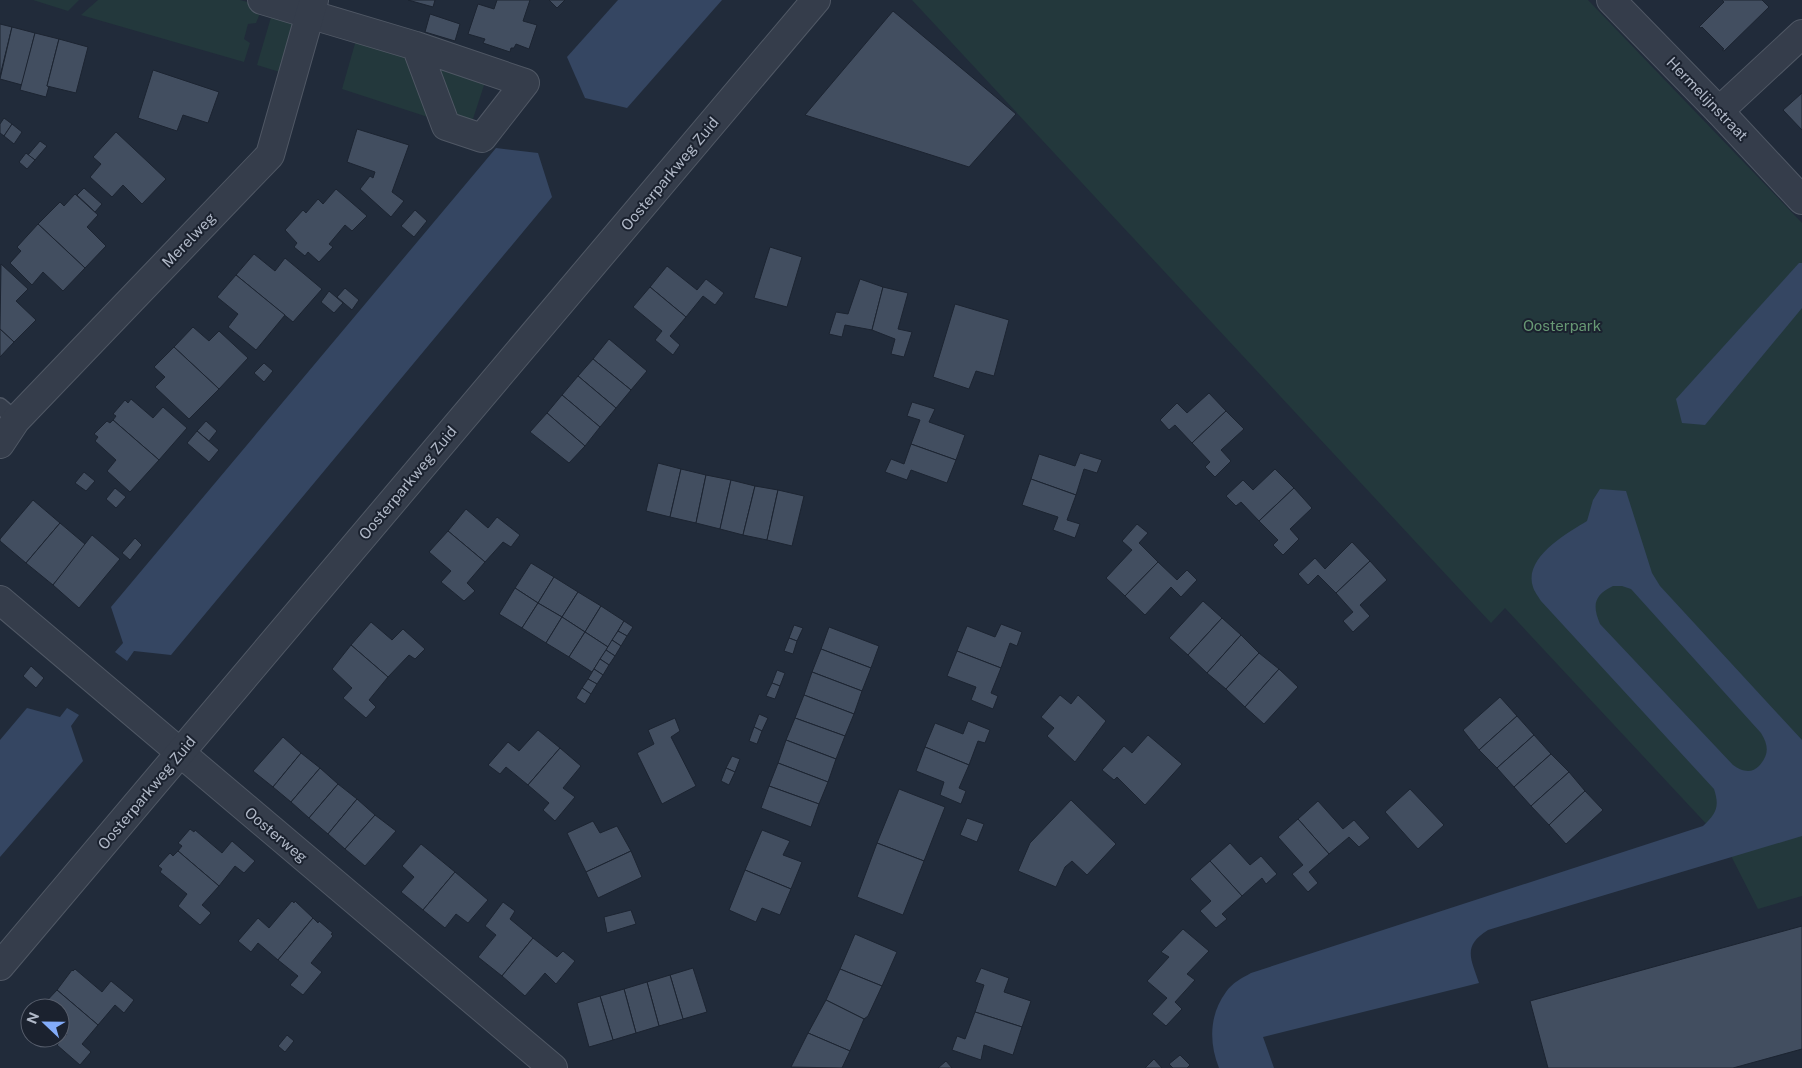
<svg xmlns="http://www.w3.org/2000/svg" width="1802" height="1068" viewBox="0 0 1802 1068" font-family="'Public Sans',sans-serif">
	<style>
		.green { fill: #23383c }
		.water { fill: #354662; fill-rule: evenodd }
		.building { fill: #424e60; stroke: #1c2431 }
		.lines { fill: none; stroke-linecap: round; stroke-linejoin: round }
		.lane-casing { stroke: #505865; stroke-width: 18 }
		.street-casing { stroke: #505865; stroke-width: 30 }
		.lane { stroke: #353d4b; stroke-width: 15 }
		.street { stroke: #353d4b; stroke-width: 28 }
		.labels { text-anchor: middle; stroke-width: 4; stroke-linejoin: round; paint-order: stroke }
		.street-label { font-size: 15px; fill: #b0b8c7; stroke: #1b222f }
		.park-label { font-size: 15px; fill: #679874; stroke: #1b222f }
	</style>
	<rect width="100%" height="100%" fill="#212b3a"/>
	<g class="green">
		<polygon points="33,0 79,0 68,11"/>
		<polygon points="98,0 240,0 263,6 256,23 248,24 244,39 250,43 244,62 81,15"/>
		<polygon points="912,0 1588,0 1802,223 1802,896 1758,909 1725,844 1505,608 1491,623"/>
		<polygon points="274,7 300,15 283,73 257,65"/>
		<polygon points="358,33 404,47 434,119 342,89"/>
		<polygon points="421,52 488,73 470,128 453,124"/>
	</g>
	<g class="water">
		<polygon points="618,0 722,0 627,108 585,98 567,57"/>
		<polygon points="496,148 538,153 552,197 171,655 134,651 127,661 115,652 123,643 111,607"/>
		<polygon points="1799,263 1802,263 1802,308 1705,425 1682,423 1676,399"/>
		<path d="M1600 489 1626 491 1652 573 1660 586 1802 740V836L1488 930C1462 946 1471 959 1479 983L1263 1037 1274 1068H1219C1209 1043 1209 1015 1226 992 1232 983 1242 978 1251 973L1703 826C1716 814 1720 807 1714 789L1541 601C1538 596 1534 591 1533 587 1523 558 1567 533 1587 521L1593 500ZM1613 586H1622L1631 589 1761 733C1769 746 1769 755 1759 766 1756 769 1752 771 1748 771 1743 771 1737 768 1733 765L1600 624C1592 605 1594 595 1613 586Z"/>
		<polygon points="27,708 60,717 67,708 79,715 71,726 83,761 0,857 0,740"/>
	</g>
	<g class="building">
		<polygon points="408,0 435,0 433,7"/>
		<polygon points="497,0 530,0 523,21 537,25 529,49 516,44 514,48 511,48 510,52 483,43 485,39 468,34 478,4 494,9"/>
		<polygon points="549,0 565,0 557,8"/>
		<polygon points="1722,0 1762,0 1769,7 1724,51 1722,50 1724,49 1702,27 1701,28 1699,27 1724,2"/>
		<polygon points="893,11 1016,114 969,167 805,115"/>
		<polygon points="430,14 460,24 455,41 425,32"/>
		<polygon points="0,24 12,27 0,76"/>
		<polygon points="12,27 35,33 22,85 0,79"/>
		<polygon points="35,33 59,39 47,86 49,86 46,97 20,90"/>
		<polygon points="59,39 88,47 76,93 47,86"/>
		<polygon points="153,70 219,92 208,123 183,115 177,131 138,118"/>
		<polygon points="1802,93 1802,130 1783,110"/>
		<polygon points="4,118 12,124 4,136 0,133 0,124"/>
		<polygon points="12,124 22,132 14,144 4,136"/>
		<polygon points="357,129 409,145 392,192 404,201 391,217 360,189 370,176 373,178 375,172 347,162"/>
		<polygon points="116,132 166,179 142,204 123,185 112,197 90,177 101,164 93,157"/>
		<polygon points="40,141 47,146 35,160 28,155"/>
		<polygon points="26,153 35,160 27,169 19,162"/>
		<polygon points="84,188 102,204 95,212 77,195"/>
		<polygon points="336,189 367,216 352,231 345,225 329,244 333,247 319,262 308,252 305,256 294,247 297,243 285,230 303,210 306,213 318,199 323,204"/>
		<polygon points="75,194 98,215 87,227 106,246 85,268 38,224 60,202 64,206"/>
		<polygon points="415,210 427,221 414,237 401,226"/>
		<polygon points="38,224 85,268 63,291 43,272 32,285 10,263 21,251 17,247"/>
		<polygon points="770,247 802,257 787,307 754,298"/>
		<polygon points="254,254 275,271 285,258 322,289 293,322 236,275"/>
		<polygon points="1,264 28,289 16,301 36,320 14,342 0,329"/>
		<polygon points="667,266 697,290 706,279 724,293 715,305 703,296 686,317 650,287"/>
		<polygon points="236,275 285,315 256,350 228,327 238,314 217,297"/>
		<polygon points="860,279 883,287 872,330 845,325 842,337 829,334 836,312 848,314"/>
		<polygon points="650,287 686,317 670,336 680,345 673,355 655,340 662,331 633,307"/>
		<polygon points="883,287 908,293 898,329 912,332 904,357 891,354 895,339 872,330"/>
		<polygon points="345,288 359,300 352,310 337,297"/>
		<polygon points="329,291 343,303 334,313 321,302"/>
		<polygon points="955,304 1009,320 994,376 976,371 969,389 933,377"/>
		<polygon points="193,327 209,341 219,331 248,358 219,389 174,347"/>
		<polygon points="0,329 14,342 0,357"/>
		<polygon points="609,339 647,371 631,390 593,359"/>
		<polygon points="174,347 219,389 189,419 155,387 165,377 154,367"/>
		<polygon points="593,359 631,390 616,408 578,376"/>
		<polygon points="264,363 273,371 264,382 254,373"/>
		<polygon points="578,376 616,408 600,427 562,395"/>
		<polygon points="1209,393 1226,411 1192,443 1175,425 1169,430 1160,420 1177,403 1187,413"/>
		<polygon points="562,395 600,427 585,446 547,413"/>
		<polygon points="131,399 153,418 163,407 187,428 159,460 113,420 116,416 113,414 125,400 128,403"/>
		<polygon points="912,402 935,409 929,422 965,435 956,460 911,444 920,420 907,416"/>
		<polygon points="1226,411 1244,429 1221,450 1231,461 1215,477 1205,467 1210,462 1192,443"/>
		<polygon points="547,413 585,446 569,463 530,432"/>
		<polygon points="113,420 159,460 130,492 107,471 116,460 95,441 98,437 94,434 107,421 110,423"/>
		<polygon points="206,421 217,431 209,441 197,431"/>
		<polygon points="197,431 219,450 209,462 187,443"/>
		<polygon points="911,444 956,460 947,483 911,470 907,480 885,472 891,459 904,464"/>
		<polygon points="1080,453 1102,460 1097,473 1084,469 1076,495 1031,479 1039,454 1075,466"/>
		<polygon points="658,463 681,469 670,517 646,511"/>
		<polygon points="681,469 706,475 696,523 670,517"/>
		<polygon points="1275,469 1294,488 1259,521 1241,502 1236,506 1226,496 1243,480 1253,490"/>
		<polygon points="84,472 95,481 86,491 75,483"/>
		<polygon points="706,475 731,480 720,529 696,523"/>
		<polygon points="1031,479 1076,495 1067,520 1080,524 1075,538 1053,530 1058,517 1022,505"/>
		<polygon points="731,480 755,486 743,535 720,529"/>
		<polygon points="755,486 778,490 767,540 743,535"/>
		<polygon points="115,488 126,497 116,508 106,499"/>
		<polygon points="1294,488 1312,508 1290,529 1299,539 1283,555 1273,545 1278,540 1259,521"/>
		<polygon points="778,490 804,496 792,546 767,540"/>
		<polygon points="33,500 60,523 26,563 0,541 0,539"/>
		<polygon points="466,509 488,528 497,517 520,535 511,547 503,542 485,562 448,531"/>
		<polygon points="60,523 86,545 53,585 26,563"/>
		<polygon points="1137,524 1148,533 1139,543 1158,562 1125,596 1106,578 1132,550 1122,541"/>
		<polygon points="448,531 485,562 467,583 475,591 464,601 441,582 451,571 429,552"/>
		<polygon points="92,535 120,559 79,608 53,585"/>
		<polygon points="135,538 142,545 130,560 122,553"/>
		<polygon points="1352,542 1370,561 1336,593 1318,575 1308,585 1298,574 1315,558 1325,569"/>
		<polygon points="1370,561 1387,580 1360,605 1370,616 1353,632 1343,621 1353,612 1336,593"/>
		<polygon points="1158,562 1177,580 1187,570 1197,580 1181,597 1171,587 1145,615 1125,596"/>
		<polygon points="531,563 554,577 538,603 515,588"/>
		<polygon points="554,577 578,592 562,617 538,603"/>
		<polygon points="515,588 538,603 522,628 499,614"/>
		<polygon points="578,592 601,606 585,632 562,617"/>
		<polygon points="1203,601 1222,618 1188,655 1169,638"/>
		<polygon points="538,603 562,617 546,643 522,628"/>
		<polygon points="601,606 624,621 608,647 585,632"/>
		<polygon points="562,617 585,632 569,657 546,643"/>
		<polygon points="1222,618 1241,635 1207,673 1188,655"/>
		<polygon points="624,621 633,627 627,636 618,631"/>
		<polygon points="371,622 392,640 403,629 425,649 415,659 409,655 388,677 351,645"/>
		<polygon points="1001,624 1022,632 1017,646 1010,643 1001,668 957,651 967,626 995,637"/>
		<polygon points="794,625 803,628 797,641 789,638"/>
		<polygon points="829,627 879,646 871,668 821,649"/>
		<polygon points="618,631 627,636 621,646 612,640"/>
		<polygon points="585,632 608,647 592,672 569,657"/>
		<polygon points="1241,635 1259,653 1226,689 1207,673"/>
		<polygon points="789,638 797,641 793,654 784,651"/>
		<polygon points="612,640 621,646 615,656 606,650"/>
		<polygon points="351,645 388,677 369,700 376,707 366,718 343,698 352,688 332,669"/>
		<polygon points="821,649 871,668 862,691 812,672"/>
		<polygon points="606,650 615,656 609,665 600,659"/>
		<polygon points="957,651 1001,668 991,693 998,696 993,709 971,700 976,687 947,676"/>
		<polygon points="1259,653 1279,669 1245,707 1226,689"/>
		<polygon points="600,659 609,665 603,675 594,669"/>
		<polygon points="31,666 44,678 36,688 23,676"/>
		<polygon points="594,669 603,675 597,684 588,679"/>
		<polygon points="1279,669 1298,687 1264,724 1245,707"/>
		<polygon points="777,670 785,673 780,686 772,683"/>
		<polygon points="812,672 862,691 854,714 804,695"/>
		<polygon points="588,679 597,684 591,694 582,688"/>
		<polygon points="772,683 780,686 775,699 766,696"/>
		<polygon points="582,688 591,694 585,704 576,698"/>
		<polygon points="804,695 854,714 845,736 795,718"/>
		<polygon points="1060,695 1071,704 1078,695 1106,721 1075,762 1047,736 1054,728 1041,717"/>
		<polygon points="1500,697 1517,716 1479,750 1463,730"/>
		<polygon points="759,714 768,718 762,731 754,727"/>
		<polygon points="1517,716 1534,735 1497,768 1479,750"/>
		<polygon points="675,718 680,731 671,737 696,786 662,804 637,753 654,744 648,730"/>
		<polygon points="795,718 845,736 836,759 786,740"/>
		<polygon points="968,721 990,730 985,743 978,741 969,765 925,747 935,723 963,734"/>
		<polygon points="754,727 762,731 757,744 749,741"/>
		<polygon points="538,730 560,748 528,785 506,767 500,774 488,765 508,742 519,751"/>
		<polygon points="1148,735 1182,764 1145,805 1117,777 1114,780 1102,770 1124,746 1132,753"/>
		<polygon points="1534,735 1551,754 1514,787 1497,768"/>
		<polygon points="283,737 301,753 273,787 253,771"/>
		<polygon points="786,740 836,759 828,782 778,763"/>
		<polygon points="925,747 969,765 959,788 966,791 961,804 940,795 944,782 916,771"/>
		<polygon points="560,748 581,766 563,788 575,797 555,821 543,810 549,803 528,785"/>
		<polygon points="301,753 320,768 291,802 273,787"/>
		<polygon points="1551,754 1569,772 1531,806 1514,787"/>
		<polygon points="732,756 740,759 735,772 726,768"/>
		<polygon points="778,763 828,782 819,804 769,786"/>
		<polygon points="320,768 338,784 309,818 291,802"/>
		<polygon points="726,768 735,772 729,785 721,781"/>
		<polygon points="1569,772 1585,791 1549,825 1531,806"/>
		<polygon points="338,784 357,799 328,834 309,818"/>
		<polygon points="769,786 819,804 811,827 761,808"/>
		<polygon points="899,789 945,807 924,861 877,843"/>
		<polygon points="1410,789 1444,825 1418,849 1385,812"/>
		<polygon points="1585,791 1603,810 1566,844 1549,825"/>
		<polygon points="357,799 375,815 345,849 328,834"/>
		<polygon points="1071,800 1116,844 1087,875 1072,861 1065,867 1056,887 1018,871 1030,843"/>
		<polygon points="1318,801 1343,829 1354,820 1370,838 1359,847 1349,837 1329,854 1298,819"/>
		<polygon points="375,815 396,831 365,866 345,849"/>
		<polygon points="967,818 984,824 977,842 960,835"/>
		<polygon points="1298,819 1329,854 1309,872 1318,883 1308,892 1292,874 1303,865 1278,837"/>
		<polygon points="593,821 600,833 617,826 631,851 586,872 567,833"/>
		<polygon points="190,829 194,832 195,830 222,853 232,841 255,861 244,873 235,866 219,886 178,851 182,846 178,843"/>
		<polygon points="762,830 790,841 783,855 802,862 791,889 745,870"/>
		<polygon points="877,843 924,861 903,915 857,897"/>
		<polygon points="1230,843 1250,865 1261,856 1277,874 1266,884 1262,878 1242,896 1210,861"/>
		<polygon points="421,844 455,872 423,910 401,892 414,877 402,866"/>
		<polygon points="178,851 219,886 202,905 211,913 200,925 178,906 187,894 160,872 162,869 158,866 170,853 173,856"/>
		<polygon points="631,851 642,877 598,898 586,872"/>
		<polygon points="1210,861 1242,896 1222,914 1227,919 1216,928 1200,911 1211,901 1190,879"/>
		<polygon points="745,870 791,889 780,915 762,908 756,922 729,910"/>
		<polygon points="455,872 488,900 468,923 456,914 445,928 423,910"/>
		<polygon points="292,901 294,903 295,901 313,918 278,960 258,943 251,952 238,941 258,918 269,928"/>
		<polygon points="503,902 515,911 510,919 533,938 502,976 478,957 496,935 485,926"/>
		<polygon points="631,910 636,924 607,933 604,917"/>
		<polygon points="313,918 318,923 319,921 333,933 331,934 333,936 311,963 322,972 303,995 290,985 298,976 278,960"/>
		<polygon points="1802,926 1802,1049 1733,1068 1548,1068 1530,1001"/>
		<polygon points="1183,929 1209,951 1187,974 1195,980 1175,1002 1182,1009 1166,1026 1152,1014 1167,998 1147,981 1169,957 1161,952"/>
		<polygon points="855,934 897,952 882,986 840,969"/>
		<polygon points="533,938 557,957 563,951 575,961 556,984 545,973 525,996 502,976"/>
		<polygon points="693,968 707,1012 683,1019 670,975"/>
		<polygon points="981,968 1009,978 1004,992 1031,1001 1022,1027 975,1012 984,985 975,982"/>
		<polygon points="75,969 102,992 111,981 134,1000 124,1013 115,1005 98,1025 57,990 72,970 73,971"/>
		<polygon points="840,969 882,986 868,1016 864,1019 826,1000"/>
		<polygon points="670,975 683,1019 659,1026 647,982"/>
		<polygon points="647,982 659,1026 636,1033 624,989"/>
		<polygon points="624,989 636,1033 613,1040 600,996"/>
		<polygon points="57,990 98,1025 82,1044 91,1052 80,1065 57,1045 67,1034 60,1028 60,1008 40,1008"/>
		<polygon points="600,996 613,1040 589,1047 577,1003"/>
		<polygon points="826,1000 864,1019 850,1051 808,1033"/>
		<polygon points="975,1012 1022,1027 1013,1055 984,1045 981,1060 952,1050 957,1036 965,1039"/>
		<polygon points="808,1033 850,1051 842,1068 791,1067"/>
		<polygon points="287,1035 294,1041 285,1052 278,1046"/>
		<polygon points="1180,1055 1190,1065 1187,1068 1173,1068 1169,1064"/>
		<polygon points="1154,1059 1162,1068 1145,1068"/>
		<polygon points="946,1061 952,1068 938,1068"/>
	</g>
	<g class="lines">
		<defs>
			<polyline id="lane" points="0,406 16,420"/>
			<g id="street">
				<polyline points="262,0 416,46 525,83 482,138 446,126 416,46"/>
				<polyline points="1611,0 1719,111 1802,200"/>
				<polyline points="1719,111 1802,34"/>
				<polyline points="0,444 16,420 270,155 314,0"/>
				<polyline points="0,600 553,1068"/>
				<polyline points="0,966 816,0"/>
			</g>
		</defs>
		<use href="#lane" class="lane-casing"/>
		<use href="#street" class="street-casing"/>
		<use href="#lane" class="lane"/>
		<use href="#street" class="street"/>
	</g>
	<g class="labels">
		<g class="street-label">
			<text transform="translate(1707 99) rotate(46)" y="5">Hermelijnstraat</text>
			<text transform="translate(670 174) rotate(-50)" y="5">Oosterparkweg Zuid</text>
			<text transform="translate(189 240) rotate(-46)" y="5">Merelweg</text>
			<text transform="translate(408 483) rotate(-50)" y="5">Oosterparkweg Zuid</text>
			<text transform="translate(147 793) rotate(-50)" y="5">Oosterparkweg Zuid</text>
			<text transform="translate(276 835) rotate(40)" y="5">Oosterweg</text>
		</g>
		<g class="park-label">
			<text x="1562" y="331">Oosterpark</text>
		</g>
	</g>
	<g transform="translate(45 1023) rotate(292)"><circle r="24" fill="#1b222f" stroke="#575e6c"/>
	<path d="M0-4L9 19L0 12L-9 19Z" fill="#83acf9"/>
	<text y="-8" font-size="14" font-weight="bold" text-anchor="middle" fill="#b0b8c7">N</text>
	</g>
</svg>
